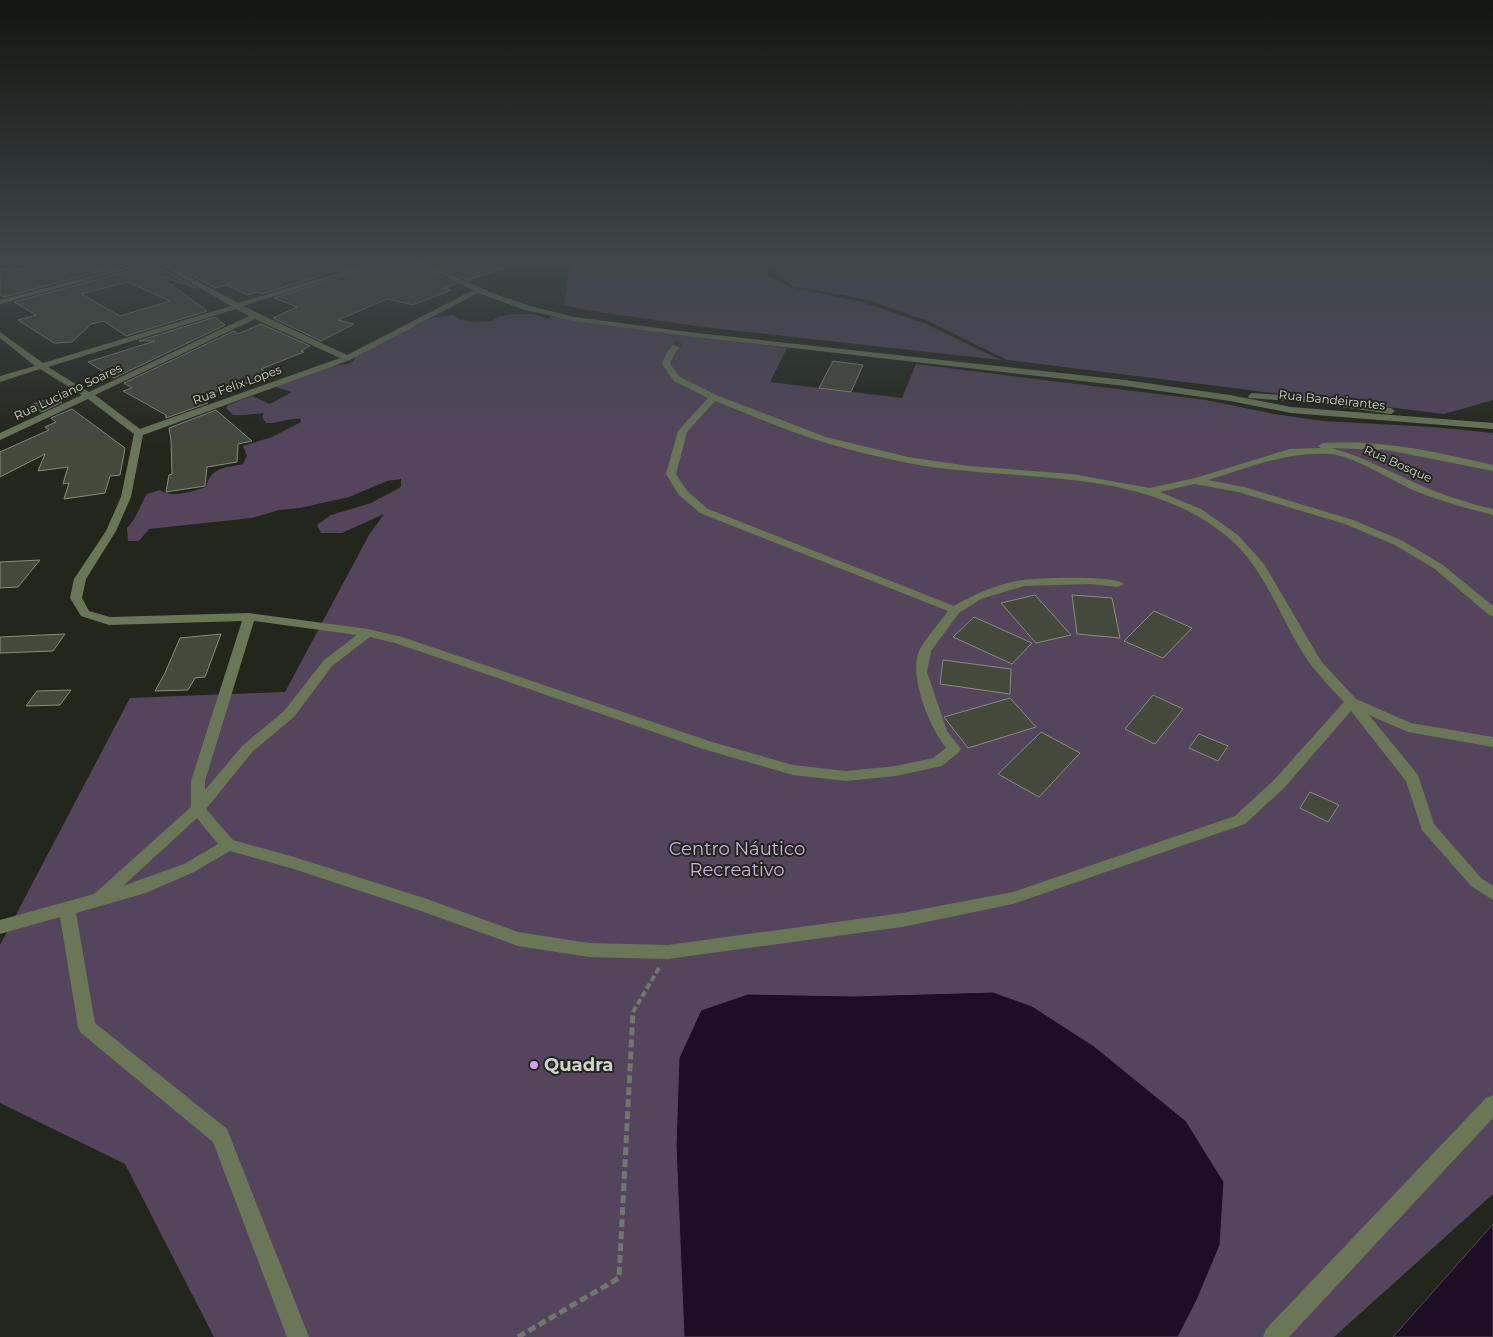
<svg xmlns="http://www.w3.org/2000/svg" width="1493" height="1337" viewBox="0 0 1493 1337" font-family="Montserrat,sans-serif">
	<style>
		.green { fill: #54455d }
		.water { fill: #1d0d25; stroke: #534957 }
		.building { fill: #44493c; stroke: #878d7f; fill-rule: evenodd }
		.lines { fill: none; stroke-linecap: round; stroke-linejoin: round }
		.minor-tunnel { stroke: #3c4036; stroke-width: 8; stroke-dasharray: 8 4; stroke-linecap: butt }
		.path-far1 { stroke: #72766d; stroke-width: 4; stroke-dasharray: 6 3; stroke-linecap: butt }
		.path { stroke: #72766d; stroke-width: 5; stroke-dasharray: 8 4; stroke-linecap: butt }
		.minor { fill: #6a7757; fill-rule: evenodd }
		.poi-dot { fill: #d79bf9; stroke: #22261b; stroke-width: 2 }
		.labels { text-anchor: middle; stroke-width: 4; stroke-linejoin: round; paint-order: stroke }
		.far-street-label { font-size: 12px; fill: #d1d4cd; stroke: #22261b }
		.near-park-label { font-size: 18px; fill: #d1b0e6; stroke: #22261b }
		.near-poi-label { font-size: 18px; font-weight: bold; fill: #d1d4cd; stroke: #22261b; text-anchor: start }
	</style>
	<rect width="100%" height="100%" fill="#22261b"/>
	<g class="green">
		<polygon points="571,262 767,262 767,274 789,287 862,302 926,324 1001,360 702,327 593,311 564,305"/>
		<polygon points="774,262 1432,262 1448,265 1493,266 1493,400 1444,414 1007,360 928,321 869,300 793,286 775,274"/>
		<path d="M513 314H533L548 319 551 316 787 348 770 382 902 398 916 364 1206 400 1274 414 1323 421 1433 427 1493 433V1194L1334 1337H214L125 1164 0 1103V945L130 698 285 692 369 535 384 514 342 533H321L317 525 331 515 371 503 401 487V479L387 481 349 497 300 508 279 510 252 518 149 529 139 541H128L127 528C137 518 140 505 147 494L160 490C174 499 192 491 206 487 211 467 225 468 243 464L247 456 243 446 272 437 301 422V419C289 417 278 424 266 423L262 417 264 413 245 415H233L226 408 228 405 252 396 270 404 292 392 273 386 332 366 347 364 353 362 356 356 398 333 432 318 453 315 461 320 474 322 491 321 500 316Z"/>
	</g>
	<g class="water">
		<polygon points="993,992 1032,1006 1094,1046 1186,1121 1224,1182 1220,1245 1197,1300 1178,1337 684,1337 676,1145 679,1058 701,1010 748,994 853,996"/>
		<polygon points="1493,1224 1493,1337 1393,1337"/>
	</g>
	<g class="building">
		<polygon points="46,262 136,262 4,297 0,295 0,270 12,267 16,270"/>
		<polygon points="167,262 266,262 272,264 280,262 366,262 262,294 257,292 247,295 227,285 215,288"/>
		<polygon points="385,262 412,262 456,284 444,288 451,290 413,305 387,299 338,320 354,324 321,341 273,318 297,307 274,298"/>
		<polygon points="428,262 512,262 513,265 468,280"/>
		<path d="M154 264 196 288 159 276 207 311 126 336 104 321 91 324 72 342 54 343 18 320 36 315 14 302ZM128 282 170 301 120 316 81 294Z"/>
		<polygon points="215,317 225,325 114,378 88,362 155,341 139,341"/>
		<polygon points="261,324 310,346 301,351 304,352 261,369 271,375 239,386 234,385 200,396 208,403 166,418 166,415 123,391 132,388 124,383 234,331 238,334"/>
		<polygon points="833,361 863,365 851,392 819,388"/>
		<polygon points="54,397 62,402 42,412 31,405"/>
		<polygon points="72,409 125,448 120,475 110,476 105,493 64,499 69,483 63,484 68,467 38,471 45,454 0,477 0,452 49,430 45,427 56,422 51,418"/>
		<polygon points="216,410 252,441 238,444 237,462 207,467 205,486 166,492 169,475 172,474 171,440 169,428"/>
		<polygon points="40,560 18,587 0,588 0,562"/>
		<polygon points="1035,595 1071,635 1036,643 1001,603"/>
		<polygon points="1072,595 1112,598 1120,638 1077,634"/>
		<polygon points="1154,611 1192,628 1163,658 1124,641"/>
		<polygon points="974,617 1032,643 1012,664 953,637"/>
		<polygon points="65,634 53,651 0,653 0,637"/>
		<polygon points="221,634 205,677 195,678 188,690 155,691 165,673 180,638"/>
		<polygon points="943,660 1011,669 1010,694 940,684"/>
		<polygon points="71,690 60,705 26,706 37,691"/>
		<polygon points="1153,695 1183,709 1155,744 1125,729"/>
		<polygon points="1010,698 1036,727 968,748 944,717"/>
		<polygon points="1041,732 1080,753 1039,797 998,774"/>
		<polygon points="1199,734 1228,746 1218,761 1189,748"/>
		<polygon points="1310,792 1339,805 1328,822 1300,808"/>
	</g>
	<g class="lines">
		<polyline class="minor-tunnel" points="676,347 680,342"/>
		<polyline class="path-far1" points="633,1012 659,968"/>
		<polyline class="path" points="518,1337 619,1278 633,1011"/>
		<g class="minor">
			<polygon points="143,262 154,262 0,304 0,300"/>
			<path d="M155 262H163L238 303 373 262H383L243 306 347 355 473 290 414 262H423L495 294 530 306 575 317 688 332 1125 380 1230 395 1291 407 1493 423V429L1291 413 1230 401 1125 386 688 336 575 321 525 310 478 293 350 360 143 435 131 497 116 531 86 579 82 598 89 611 110 617 249 613 368 629 402 637 712 742 793 765 846 771 896 766 933 758 946 748C930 728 907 674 920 649 927 636 939 624 948 611L700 513 679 495 666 474 678 431 708 398 674 381 662 364 667 352 673 345 680 347 675 353 670 364 680 377 716 395 826 437 908 457 969 466 1072 474 1150 488 1195 478 1290 449 1321 448 1318 446 1323 443C1381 439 1436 452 1493 465V471L1387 450 1331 448C1362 456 1390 472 1420 485 1443 495 1468 503 1493 509V515C1466 508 1439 501 1413 490 1391 480 1352 455 1330 454 1287 451 1248 468 1208 480L1244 487 1353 520 1403 541 1443 565 1493 606V616L1489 615 1435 569 1395 545 1345 524 1238 492 1194 484 1160 492 1201 509 1238 535 1264 564 1321 661 1356 699 1411 723 1493 737V747L1408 732 1369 715 1418 775 1434 824 1481 878 1493 886V900L1471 886 1422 830 1406 781 1351 711 1285 787 1245 824 1013 904 902 927 668 959 589 957 518 946 421 911 294 869 230 851 194 872 146 893 76 913 95 1023 227 1129 309 1337H287L213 1142 81 1033 78 1027 60 917 0 934V920L94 894 191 807V781L242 621 109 625 81 616 70 598 74 579 106 531 121 497 134 434 88 399 0 440V433L82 395 40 369 0 382V376L35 366 0 338V332L43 363 231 306ZM236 309 249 316 89 392 48 367ZM255 319 340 358 140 429 95 395ZM715 401C749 414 784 430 820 441 849 450 879 457 908 463 1015 484 1142 463 1230 539 1268 572 1282 625 1311 665 1321 678 1333 690 1344 702L1275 779 1235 816 1013 892 902 913 668 945 589 943 518 932 424 898 294 857 233 840 206 809 253 751 294 717 332 666 370 637 395 643 454 663 703 749 793 775 846 781 896 776 942 766 959 752 961 749 947 731 927 672 931 651 959 613 981 599 1024 586 1090 584 1118 587 1124 584C1115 575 1039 578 1023 580 1000 583 974 594 954 606L708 509 687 491 676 474 687 432ZM254 621 357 635 324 660 284 711 243 745 205 790V781ZM197 818 218 844 184 864 123 886Z"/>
			<polygon points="1252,393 1314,397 1391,408 1395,411 1391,414 1314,403 1249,398 1248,396"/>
			<polygon points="1493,1095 1493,1118 1289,1337 1263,1337 1266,1329 1486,1098"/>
		</g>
	</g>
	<linearGradient id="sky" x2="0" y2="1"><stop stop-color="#13150f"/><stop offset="0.58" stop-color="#3e474a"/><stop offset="1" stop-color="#3e474a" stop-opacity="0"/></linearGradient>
	<rect width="1493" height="449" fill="url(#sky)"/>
	<circle class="poi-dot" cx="534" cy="1065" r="5"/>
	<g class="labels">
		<g class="far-street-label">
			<text transform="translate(237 385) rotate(-20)" y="4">Rua Felix Lopes</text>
			<text transform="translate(68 392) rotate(-25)" y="4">Rua Luciano Soares</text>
			<text transform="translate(1332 400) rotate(6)" y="4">Rua Bandeirantes</text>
			<text transform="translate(1398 464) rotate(24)" y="4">Rua Bosque</text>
		</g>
		<g class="near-park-label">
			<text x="737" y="855">Centro Náutico<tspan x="737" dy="21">Recreativo</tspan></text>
		</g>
		<g class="near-poi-label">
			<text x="544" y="1071">Quadra</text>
		</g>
	</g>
</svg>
